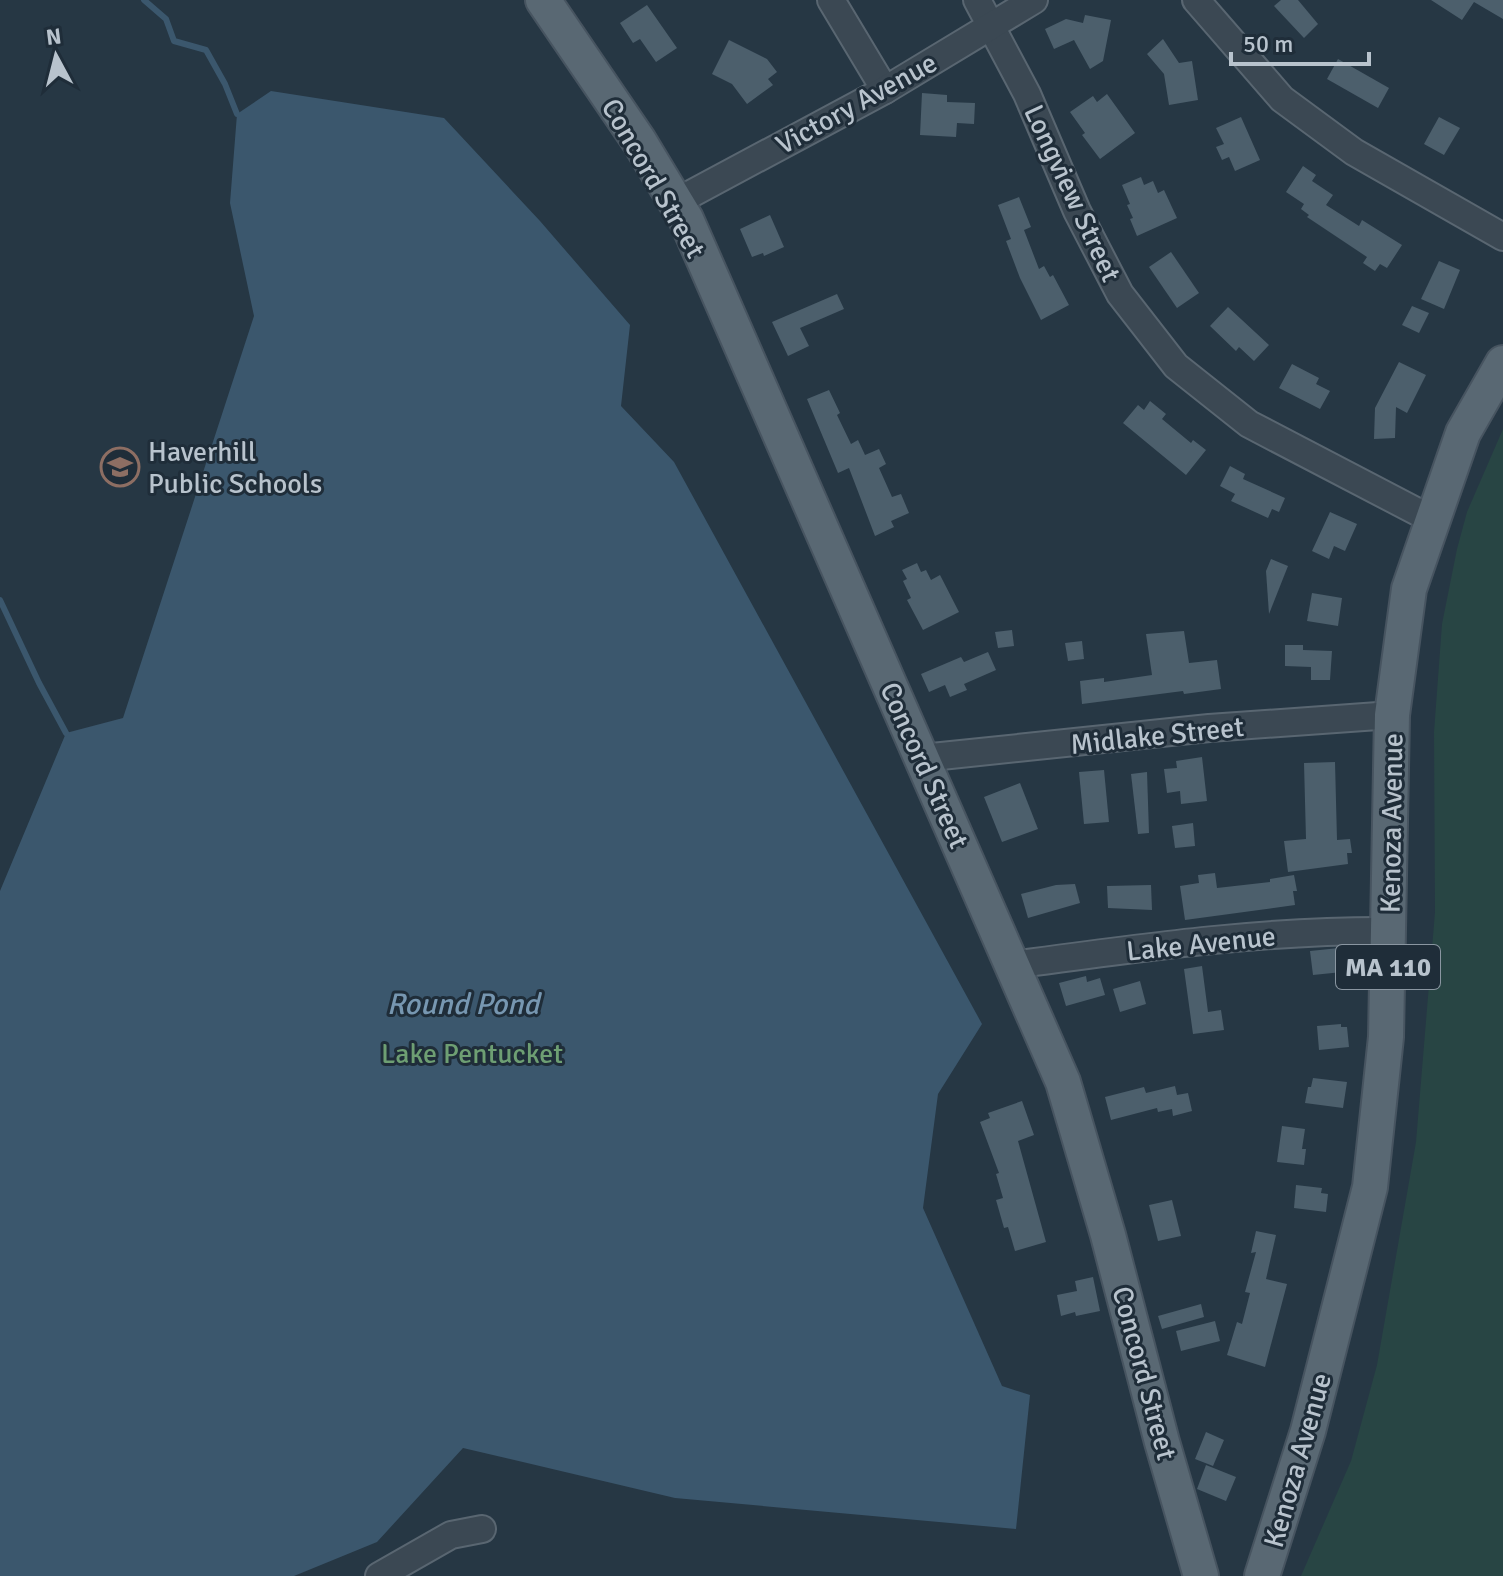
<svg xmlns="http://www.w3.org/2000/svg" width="1503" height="1576" viewBox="0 0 1503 1576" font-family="Signika,sans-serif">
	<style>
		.green { fill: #284544 }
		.water { fill: #3b576d }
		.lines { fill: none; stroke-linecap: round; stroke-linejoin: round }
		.stream { stroke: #3b576d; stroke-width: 6 }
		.building { fill: #4c5f6c }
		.minor-casing { stroke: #596671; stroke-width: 30 }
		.major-casing { stroke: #475460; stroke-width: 38 }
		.minor { stroke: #3b4853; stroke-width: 26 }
		.major { stroke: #596873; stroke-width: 34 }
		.labels { text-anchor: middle; stroke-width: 6; stroke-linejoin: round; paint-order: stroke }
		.shield { fill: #1f2d39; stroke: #8a96a1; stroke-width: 2 }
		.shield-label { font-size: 26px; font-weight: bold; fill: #b8c3cd }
		.street-label { font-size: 28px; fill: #b8c3cd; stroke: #1f2d39 }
		.poi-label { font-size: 28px; fill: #b8c3cd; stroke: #1f2d39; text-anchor: start }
		.park-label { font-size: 28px; fill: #6e9f73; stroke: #1f2d39 }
		.water-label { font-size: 30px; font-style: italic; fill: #7797b1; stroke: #1f2d39 }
	</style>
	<rect width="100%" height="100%" fill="#263744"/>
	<polygon class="green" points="1503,429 1503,1576 1301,1576 1351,1461 1377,1365 1416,1142 1435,912 1434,732 1442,624 1457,549 1467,512"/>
	<polygon class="water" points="271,91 444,118 540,221 630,325 621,406 674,462 982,1024 938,1094 923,1208 1002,1386 1030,1395 1016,1529 675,1498 463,1448 377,1542 294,1576 0,1576 0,891 66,733 123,718 254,316 230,203 237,114"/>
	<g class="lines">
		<g class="stream">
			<polyline points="144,0 166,19 174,41 206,50 225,84 237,114"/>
			<polyline points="0,600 39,683 66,733"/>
		</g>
	</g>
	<g class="building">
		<polygon points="1281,0 1298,0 1318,24 1304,38 1274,6"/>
		<polygon points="1431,0 1503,0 1503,19 1474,2 1462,20"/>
		<polygon points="647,5 677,48 656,62 640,39 633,43 620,23"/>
		<polygon points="1085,15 1111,20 1103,61 1090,69 1074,40 1054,49 1045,29 1066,19 1083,23"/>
		<polygon points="1163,39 1179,63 1192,61 1198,100 1169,105 1164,74 1147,54"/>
		<polygon points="729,40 767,59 777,72 768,79 773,85 747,104 732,84 712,74"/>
		<polygon points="1338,59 1389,88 1378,108 1327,79"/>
		<polygon points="922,93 947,95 947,102 975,103 974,124 957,123 956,137 920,135"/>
		<polygon points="1107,94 1135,133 1100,159 1082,135 1085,133 1070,112 1093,96 1097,102"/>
		<polygon points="1241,117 1260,160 1235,171 1229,157 1222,160 1216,147 1224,144 1216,128"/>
		<polygon points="1439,117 1460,128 1444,155 1424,144"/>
		<polygon points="1303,166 1316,175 1312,181 1333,195 1326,205 1359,226 1362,220 1402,245 1387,268 1380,264 1375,271 1363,263 1367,257 1307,217 1309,215 1301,209 1304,204 1286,192"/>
		<polygon points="1141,177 1144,185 1153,181 1158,193 1164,190 1177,218 1137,236 1130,219 1133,218 1127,205 1130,204 1122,185"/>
		<polygon points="1019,197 1031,227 1024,230 1039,269 1044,266 1050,277 1053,275 1069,305 1041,320 1020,278 1006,241 1011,239 998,205"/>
		<polygon points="770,215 784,247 764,256 763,253 752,257 740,229"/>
		<polygon points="1171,252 1199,293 1177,308 1149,267"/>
		<polygon points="1439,261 1460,270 1444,309 1421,299"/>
		<polygon points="837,294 844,309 800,328 809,346 788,356 772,322"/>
		<polygon points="1412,306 1429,313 1419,333 1402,325"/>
		<polygon points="1228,307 1269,345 1254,361 1239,347 1236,351 1210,326"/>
		<polygon points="1399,362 1426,375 1407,413 1396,407 1395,438 1374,439 1375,408"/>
		<polygon points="1292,364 1319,378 1316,384 1330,391 1320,409 1279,388"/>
		<polygon points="829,390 840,413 837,415 851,444 858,440 865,455 879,449 886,464 879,468 892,497 901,494 909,513 891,521 894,527 875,536 849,468 838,473 807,399"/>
		<polygon points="1150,401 1166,414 1162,419 1191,443 1193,440 1206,450 1186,475 1123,423 1138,405 1144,410"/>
		<polygon points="1230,466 1245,474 1243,479 1285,498 1279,512 1272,509 1268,518 1231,501 1235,494 1220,486"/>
		<polygon points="1330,512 1357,524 1345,551 1334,546 1329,559 1312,551"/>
		<polygon points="1271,559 1288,566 1269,614 1266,571"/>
		<polygon points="917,563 921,572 926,570 931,580 940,575 959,612 923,630 907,600 911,598 903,581 907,579 902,570"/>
		<polygon points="1312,593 1342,598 1338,626 1307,621"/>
		<polygon points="1012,630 1014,646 998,648 995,632"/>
		<polygon points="1184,631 1189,663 1217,660 1221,689 1184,694 1183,691 1082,704 1080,681 1104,678 1104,682 1152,675 1146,634"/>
		<polygon points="1082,641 1084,659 1068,661 1065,643"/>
		<polygon points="1285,645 1303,645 1303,650 1332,651 1330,680 1311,680 1311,667 1285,666"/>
		<polygon points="988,652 996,670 964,684 967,690 950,697 945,685 929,692 921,674 961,657 964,662"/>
		<polygon points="1202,757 1207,801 1181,804 1180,791 1167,793 1164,769 1177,768 1176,761"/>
		<polygon points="1335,762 1337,840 1350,839 1352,853 1347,853 1348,864 1288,872 1284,841 1306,839 1304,763"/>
		<polygon points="1104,770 1109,822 1084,824 1079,772"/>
		<polygon points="1147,772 1149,833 1138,834 1131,774"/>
		<polygon points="1020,783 1038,829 1002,842 984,797"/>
		<polygon points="1193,823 1195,846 1175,848 1172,826"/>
		<polygon points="1215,873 1217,888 1270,882 1270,879 1294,875 1297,891 1293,891 1295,905 1185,920 1180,886 1199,883 1198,875"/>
		<polygon points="1075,884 1080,903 1028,918 1021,894 1056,885"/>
		<polygon points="1151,885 1152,910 1108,908 1107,886"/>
		<polygon points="1349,947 1352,971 1313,975 1310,951"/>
		<polygon points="1202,966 1208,1012 1221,1010 1224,1030 1193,1034 1184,969"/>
		<polygon points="1086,976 1087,982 1100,978 1105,995 1066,1006 1059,983"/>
		<polygon points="1140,981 1146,1004 1120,1012 1113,989"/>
		<polygon points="1341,1024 1341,1027 1347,1027 1349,1047 1319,1050 1317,1026"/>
		<polygon points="1313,1078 1347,1082 1343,1108 1305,1103 1308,1087 1311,1087"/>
		<polygon points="1175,1086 1177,1095 1188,1093 1192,1111 1173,1116 1172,1109 1158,1112 1157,1108 1111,1120 1105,1097 1144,1087 1146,1093"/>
		<polygon points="1022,1101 1034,1135 1018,1141 1046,1242 1015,1251 1008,1227 1004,1228 996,1200 1003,1198 996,1174 999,1173 980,1122 990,1118 988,1113"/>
		<polygon points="1282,1126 1305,1129 1302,1149 1306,1149 1304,1165 1277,1162"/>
		<polygon points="1296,1185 1322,1188 1321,1193 1328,1194 1326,1212 1294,1208"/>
		<polygon points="1172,1200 1181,1236 1158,1241 1149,1205"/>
		<polygon points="1256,1231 1276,1235 1266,1279 1287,1284 1265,1367 1227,1355 1237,1322 1242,1324 1250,1293 1245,1292 1256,1252 1251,1253"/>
		<polygon points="1093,1277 1100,1311 1076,1316 1075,1312 1061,1316 1057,1295 1077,1291 1075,1281"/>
		<polygon points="1201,1304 1204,1317 1162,1329 1158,1316"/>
		<polygon points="1215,1321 1220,1341 1181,1351 1176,1331"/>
		<polygon points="1206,1432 1224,1440 1213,1466 1195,1459"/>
		<polygon points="1206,1465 1236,1477 1226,1501 1197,1489"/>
	</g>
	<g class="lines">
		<defs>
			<g id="minor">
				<polyline points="831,0 885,90"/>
				<polyline points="977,0 1027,94 1077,211 1120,294 1176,366 1249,424 1433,520"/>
				<polyline points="1196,0 1282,99 1354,152 1503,237"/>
				<polyline points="676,202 885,90 1034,0"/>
				<polyline points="922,758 1209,728 1392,715"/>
				<path d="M1013 965C1138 948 1263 930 1390 931"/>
				<polyline points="379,1576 451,1535 482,1529"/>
			</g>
			<g id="major">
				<polyline points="543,0 639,141 686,219 1063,1082 1108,1235 1162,1442 1201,1576"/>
				<polyline points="1262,1576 1308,1431 1370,1187 1386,1037 1392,715 1409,589 1463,433 1503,363"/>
			</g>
		</defs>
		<use href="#minor" class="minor-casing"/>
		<use href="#major" class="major-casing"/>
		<use href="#minor" class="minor"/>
		<use href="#major" class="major"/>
	</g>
	<defs>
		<symbol id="school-ring" viewBox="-11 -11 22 22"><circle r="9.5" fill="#1f2d39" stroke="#8d6e63" stroke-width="1.5"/><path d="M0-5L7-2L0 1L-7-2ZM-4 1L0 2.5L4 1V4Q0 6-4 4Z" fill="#8d6e63"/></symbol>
	</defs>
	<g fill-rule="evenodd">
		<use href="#school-ring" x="98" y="445" width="44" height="44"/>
	</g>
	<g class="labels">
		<rect class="shield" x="1336" y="945" width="104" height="44" rx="6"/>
		<g class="shield-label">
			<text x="1388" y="976">MA 110</text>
		</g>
		<g class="street-label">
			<text transform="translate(856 103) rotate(-29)" y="10">Victory Avenue</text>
			<text transform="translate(654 178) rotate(60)" y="10">Concord Street</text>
			<text transform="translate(1073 193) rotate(65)" y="10">Longview Street</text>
			<text transform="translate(1157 735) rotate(-6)" y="10">Midlake Street</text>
			<text transform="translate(925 765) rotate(66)" y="10">Concord Street</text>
			<text transform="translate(1391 823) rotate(-89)" y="10">Kenoza Avenue</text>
			<text transform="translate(1201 943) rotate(-6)" y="10">Lake Avenue</text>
			<text transform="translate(1145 1373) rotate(75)" y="10">Concord Street</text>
			<text transform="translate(1297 1460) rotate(-74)" y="10">Kenoza Avenue</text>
		</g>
		<g class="poi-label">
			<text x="148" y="461">Haverhill<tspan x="148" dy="32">Public Schools</tspan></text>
		</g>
		<g class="park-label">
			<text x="472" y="1063">Lake Pentucket</text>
		</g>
		<g class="water-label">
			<text x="463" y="1014">Round Pond</text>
		</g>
	</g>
	<g transform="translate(56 56) rotate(353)" stroke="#1f2d39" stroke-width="6" paint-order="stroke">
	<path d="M0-6L14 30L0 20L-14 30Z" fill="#b8c3cd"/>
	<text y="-12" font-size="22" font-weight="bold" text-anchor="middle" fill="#b8c3cd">N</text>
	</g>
	<path d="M1231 52v12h138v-12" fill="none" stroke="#b8c3cd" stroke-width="4"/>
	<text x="1243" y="52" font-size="24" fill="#b8c3cd" stroke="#1f2d39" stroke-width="6" paint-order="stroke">50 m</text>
</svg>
